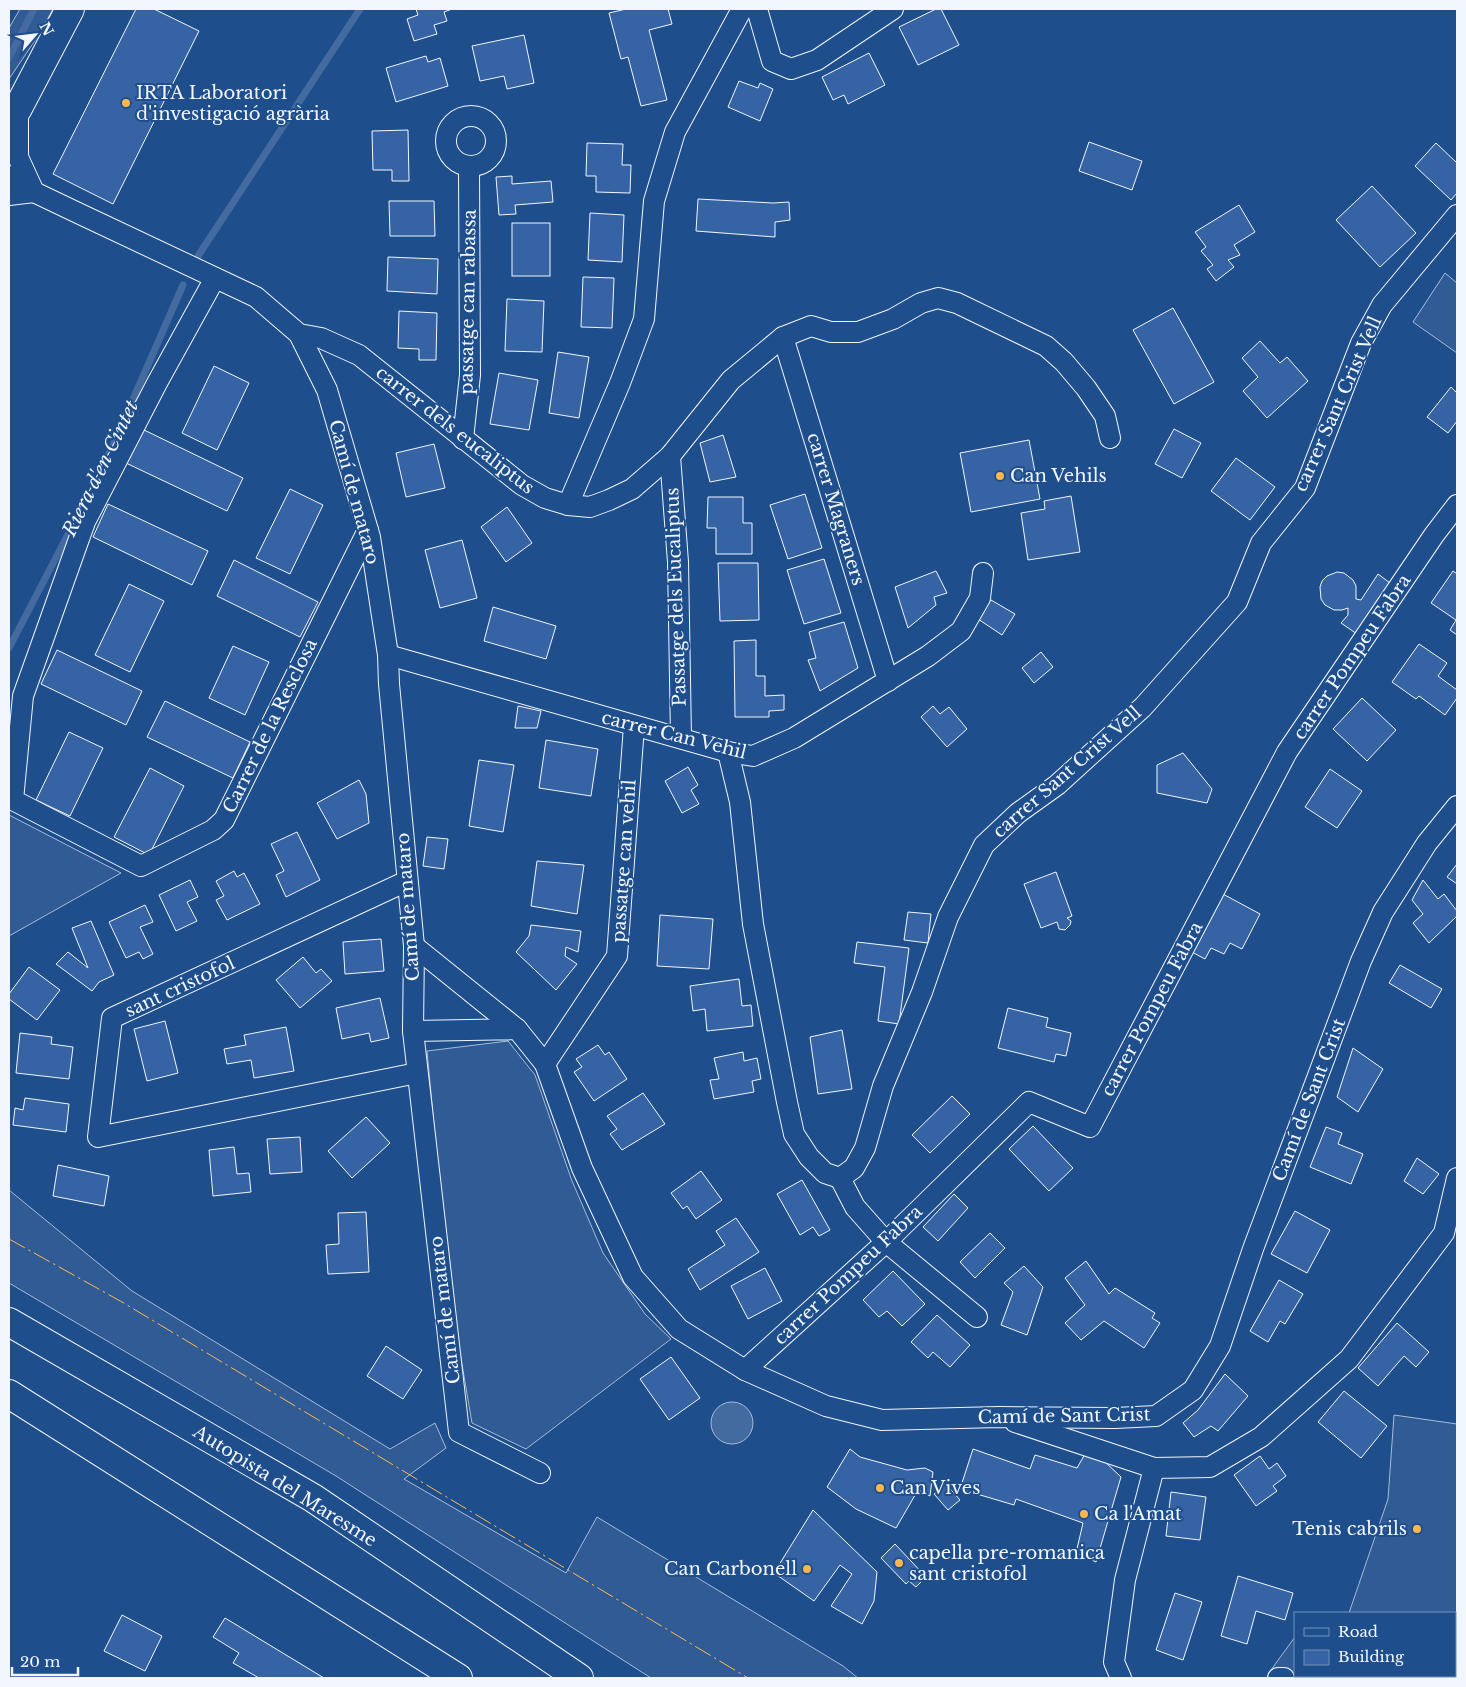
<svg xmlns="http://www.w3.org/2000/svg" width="1466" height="1687" viewBox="0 0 1466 1687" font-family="'Libre Baskerville',serif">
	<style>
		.built { fill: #305b95; stroke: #a8bbd7 }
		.water { fill: #446ba0; stroke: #a8bbd7 }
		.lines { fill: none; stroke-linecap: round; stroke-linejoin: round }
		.stream { stroke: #446ba0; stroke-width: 7 }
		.building { fill: #3563a3; stroke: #f2f6ff }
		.street-casing { stroke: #f2f6ff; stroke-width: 22 }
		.secondary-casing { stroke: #f2f6ff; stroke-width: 30 }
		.highway-casing { stroke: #f2f6ff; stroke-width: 30 }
		.street { stroke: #1f4e8c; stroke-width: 20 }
		.secondary { stroke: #1f4e8c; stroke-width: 28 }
		.highway { stroke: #1f4e8c; stroke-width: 28 }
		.power { stroke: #ffb74d; stroke-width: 1; stroke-dasharray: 18 4 2.5 4; stroke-linecap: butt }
		.poi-dot { fill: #ffb74d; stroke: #1f4e8c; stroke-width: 2 }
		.labels { text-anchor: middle; stroke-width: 4; stroke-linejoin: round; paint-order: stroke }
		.poi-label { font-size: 18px; fill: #f2f6ff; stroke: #1f4e8c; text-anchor: start }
		.street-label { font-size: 18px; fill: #f2f6ff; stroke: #1f4e8c }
		.water-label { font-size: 19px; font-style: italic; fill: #f2f6ff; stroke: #1f4e8c }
	</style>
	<rect width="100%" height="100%" fill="#1f4e8c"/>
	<g class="built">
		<polygon points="20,9 53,9 38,36 9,79 9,28"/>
		<polygon points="1445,273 1457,283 1457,353 1413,322"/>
		<polygon points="9,815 121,873 9,936"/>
		<polygon points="508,1041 535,1075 572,1181 603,1253 645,1314 671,1339 526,1449 472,1423 450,1294 427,1051"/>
		<polygon points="9,1190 132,1291 390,1449 435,1423 446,1448 404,1479 566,1573 597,1517 843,1666 858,1678 651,1678 336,1476 9,1283"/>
		<polygon points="1394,1415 1457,1424 1457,1678 1326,1678 1327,1676 1455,1676 1455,1613 1349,1613 1388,1499"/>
		<polygon points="1295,1637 1295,1676 1322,1676 1322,1678 1275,1678 1268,1674"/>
	</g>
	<circle class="water" cx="732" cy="1423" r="21"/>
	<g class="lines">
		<g class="stream">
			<polyline points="9,58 34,9"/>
			<polyline points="198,256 360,9"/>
			<polyline points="106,461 183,285"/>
			<polyline points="9,648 77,517"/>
		</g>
	</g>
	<g class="building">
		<polygon points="136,9 154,9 199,31 113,204 53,174"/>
		<polygon points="416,9 452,9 444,12 447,21 434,25 437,34 414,41 407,19 418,15"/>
		<polygon points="626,9 668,9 672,24 649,30 667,100 641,106 628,57 621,59 609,13"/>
		<polygon points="936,9 941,9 959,45 918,65 899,27"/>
		<polygon points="524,35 534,83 507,89 504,76 480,81 472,46"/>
		<polygon points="869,53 885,85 848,104 844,95 833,100 822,77"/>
		<polygon points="426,56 428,62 440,58 448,86 396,102 386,68"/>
		<polygon points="739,81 758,88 760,83 773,89 760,121 728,107"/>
		<polygon points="408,130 409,181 392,181 392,170 373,170 372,131"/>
		<polygon points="1089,142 1142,161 1132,190 1079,171"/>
		<polygon points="587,143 623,144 622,165 631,165 630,193 596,192 596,176 586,176"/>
		<polygon points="1436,143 1457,163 1457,193 1451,200 1415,166"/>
		<polygon points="512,176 512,184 551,181 553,202 515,205 516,214 499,215 496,177"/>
		<polygon points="1372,186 1416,233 1380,267 1336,220"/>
		<polygon points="698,199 773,203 789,202 790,220 775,222 775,237 696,231"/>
		<polygon points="389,201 434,201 435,236 390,236"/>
		<polygon points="1239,205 1255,232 1234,245 1240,255 1228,260 1234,267 1216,281 1207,269 1213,265 1201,251 1206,247 1195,232"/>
		<polygon points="590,213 624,215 622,262 588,260"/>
		<rect x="512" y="223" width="38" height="53"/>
		<polygon points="388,257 438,259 437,294 387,291"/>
		<polygon points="583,277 614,278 612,328 581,327"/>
		<polygon points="507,299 544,301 542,352 505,351"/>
		<polygon points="1173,308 1214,382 1174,404 1133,330"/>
		<polygon points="399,311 437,313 436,360 419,360 419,349 398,348"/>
		<polygon points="1260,341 1280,363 1287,357 1308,381 1267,418 1243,391 1258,377 1242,358"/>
		<polygon points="558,352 589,357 579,418 549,413"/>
		<polygon points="214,366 249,383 217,450 182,433"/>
		<polygon points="499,373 538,380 529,430 490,424"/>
		<polygon points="1451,387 1457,393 1457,421 1448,433 1427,417"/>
		<polygon points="142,429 243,478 227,511 126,463"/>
		<polygon points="1174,429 1201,443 1182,478 1155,464"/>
		<polygon points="723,435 736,477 710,482 700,443"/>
		<polygon points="1029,440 1040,499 971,512 960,453"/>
		<polygon points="434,444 445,488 406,497 396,453"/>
		<polygon points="1236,458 1275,487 1250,520 1211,491"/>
		<polygon points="290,489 323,505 290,574 256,558"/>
		<polygon points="805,494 822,548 788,559 770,505"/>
		<polygon points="1071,496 1080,552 1028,560 1021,513 1045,509 1044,501"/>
		<polygon points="708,497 743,497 743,523 752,523 752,554 716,554 716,528 707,528"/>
		<polygon points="108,504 208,551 192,585 93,537"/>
		<polygon points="507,507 532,543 506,562 481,527"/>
		<polygon points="462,540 477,598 440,608 425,550"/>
		<polygon points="824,559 841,613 804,624 787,570"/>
		<polygon points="234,560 318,602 300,637 217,596"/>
		<polygon points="718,563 758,563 759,620 720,621"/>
		<polygon points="936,571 947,593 934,597 936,605 908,628 895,587"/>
		<polygon points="1453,571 1457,574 1457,635 1450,630 1456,620 1431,603"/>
		<polygon points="1337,572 1344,573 1353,580 1356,586 1356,599 1361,600 1378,574 1390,583 1357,634 1341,623 1348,615 1348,608 1342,610 1334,610 1325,605 1321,599 1320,587 1322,581 1327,576"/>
		<polygon points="129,584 164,601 130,672 95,655"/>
		<polygon points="991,600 1015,614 1002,635 978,619"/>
		<polygon points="493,607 556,626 546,659 484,641"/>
		<polygon points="844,622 858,668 820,691 808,660 816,658 809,632"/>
		<polygon points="756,640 756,676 765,676 765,696 784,695 784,710 769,711 769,717 735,717 734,641"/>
		<polygon points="1419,644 1447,663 1438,676 1457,690 1457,698 1445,715 1419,696 1416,699 1392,682"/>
		<polygon points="233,646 269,662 245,715 209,698"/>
		<polygon points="57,650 142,691 126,725 41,684"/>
		<polygon points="1041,652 1053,667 1034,683 1022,668"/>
		<polygon points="1362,698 1396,730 1367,761 1333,729"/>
		<polygon points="165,701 250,742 233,778 147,737"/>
		<polygon points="518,706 541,711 537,728 515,728"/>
		<polygon points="933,706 940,714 949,707 967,729 947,747 921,717"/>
		<polygon points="69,732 103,748 70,816 36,800"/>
		<polygon points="546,740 598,749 591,796 539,788"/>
		<polygon points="1183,753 1212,789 1207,803 1157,793 1157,765"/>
		<polygon points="479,760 514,765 503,832 469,826"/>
		<polygon points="688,767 698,785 691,790 699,804 682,813 665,781"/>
		<polygon points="150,768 184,786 149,855 114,837"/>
		<polygon points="1330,769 1362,791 1337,828 1305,807"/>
		<polygon points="359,780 366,794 369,823 337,839 317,803"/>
		<polygon points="297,832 320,880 286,897 276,875 284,871 271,844"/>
		<polygon points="427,837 448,839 444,869 423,866"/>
		<polygon points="537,861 584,865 577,914 531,906"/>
		<polygon points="1457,864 1457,884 1447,877"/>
		<polygon points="234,871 237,877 244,873 260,904 227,920 216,900 224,896 216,881"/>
		<polygon points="1056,872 1072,916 1067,918 1071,921 1070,925 1065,930 1059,929 1057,922 1041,928 1024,884"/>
		<polygon points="190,880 198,897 187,902 197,921 176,931 159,895"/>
		<polygon points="1423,880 1438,899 1444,894 1457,911 1457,916 1429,943 1413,923 1423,914 1412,900"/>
		<polygon points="1221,893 1260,914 1242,949 1230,943 1224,954 1211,948 1205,959 1190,951"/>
		<polygon points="145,905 153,922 140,927 153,954 143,959 139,952 126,958 109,922"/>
		<polygon points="908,912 931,914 928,943 904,940"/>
		<polygon points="660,915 713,919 709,969 657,966"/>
		<polygon points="91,921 114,975 99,982 92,991 56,964 68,952 88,968 72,928"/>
		<polygon points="531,925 581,931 578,952 566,947 565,956 577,964 556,990 516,952 529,936"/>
		<polygon points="381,939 384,971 345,974 343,942"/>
		<polygon points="857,942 909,948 899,1024 878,1021 885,967 854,963"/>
		<polygon points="303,957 316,973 321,969 332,981 300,1008 276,980"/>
		<polygon points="1400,965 1442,989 1431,1008 1389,983"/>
		<polygon points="29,967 60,990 37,1020 9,999 9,994"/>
		<polygon points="739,979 742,1006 751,1005 753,1026 707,1031 705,1009 693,1011 690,986"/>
		<polygon points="380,998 389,1038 371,1042 369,1033 342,1039 336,1008"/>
		<polygon points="1008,1008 1048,1018 1046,1027 1071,1033 1066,1056 1056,1054 1054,1062 998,1048"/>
		<polygon points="165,1021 178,1073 147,1081 134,1029"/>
		<polygon points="286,1027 294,1071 254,1078 251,1060 227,1064 224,1049 246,1045 244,1035"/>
		<polygon points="842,1030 852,1089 818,1094 810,1037"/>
		<polygon points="20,1033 52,1037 51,1044 73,1047 69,1079 16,1073"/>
		<polygon points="598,1045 605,1055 609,1052 627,1079 594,1101 574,1072 582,1067 576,1059"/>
		<polygon points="1353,1048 1383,1069 1358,1112 1337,1097"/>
		<polygon points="743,1052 744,1061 757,1058 761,1079 752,1081 754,1092 714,1099 710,1080 719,1079 714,1058"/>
		<polygon points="643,1093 665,1124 622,1150 610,1134 617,1129 607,1116"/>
		<polygon points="952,1096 970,1114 930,1153 912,1135"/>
		<polygon points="25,1098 69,1104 66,1132 13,1125 15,1108 23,1110"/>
		<polygon points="366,1117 390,1143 352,1178 328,1151"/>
		<polygon points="1033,1126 1073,1168 1049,1191 1009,1149"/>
		<polygon points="1326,1127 1342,1133 1338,1144 1363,1154 1351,1184 1310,1167"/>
		<polygon points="300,1137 302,1172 270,1174 267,1139"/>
		<polygon points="234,1147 237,1174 249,1173 251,1192 213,1196 209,1150"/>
		<polygon points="1417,1158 1439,1174 1423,1194 1404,1181"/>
		<polygon points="58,1165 109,1176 104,1206 53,1196"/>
		<polygon points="701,1171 722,1200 696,1219 687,1206 683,1209 671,1193"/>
		<polygon points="802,1180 830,1230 819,1236 813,1227 800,1235 777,1194"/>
		<polygon points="954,1194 968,1208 938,1241 923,1227"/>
		<polygon points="1295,1211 1330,1230 1307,1273 1271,1254"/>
		<polygon points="366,1212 369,1272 328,1274 326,1245 339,1244 338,1213"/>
		<polygon points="736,1218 759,1252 700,1290 688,1269 725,1245 716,1231"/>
		<polygon points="990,1233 1005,1248 975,1278 960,1262"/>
		<polygon points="1086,1261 1109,1294 1115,1288 1155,1313 1152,1318 1160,1323 1144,1348 1104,1321 1081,1340 1065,1323 1085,1305 1065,1278"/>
		<polygon points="1024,1266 1043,1287 1027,1335 1001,1325 1013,1292 1004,1283"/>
		<polygon points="765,1268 782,1301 748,1319 731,1286"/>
		<polygon points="893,1271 925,1304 902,1326 887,1311 879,1317 863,1300"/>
		<polygon points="1279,1280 1303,1294 1285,1324 1280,1321 1268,1342 1250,1331"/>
		<polygon points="937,1315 970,1345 950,1367 933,1352 928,1358 911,1342"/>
		<polygon points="1397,1323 1429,1352 1416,1367 1404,1356 1378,1386 1358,1368"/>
		<polygon points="386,1346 422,1370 403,1399 367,1376"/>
		<polygon points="671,1357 700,1398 669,1420 640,1379"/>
		<polygon points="1225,1374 1248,1396 1218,1431 1211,1426 1194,1437 1183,1423 1198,1410"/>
		<polygon points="1344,1391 1387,1426 1361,1458 1318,1422"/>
		<polygon points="850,1449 860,1457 907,1470 925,1468 933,1472 930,1496 918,1490 896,1528 856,1509 827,1487"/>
		<polygon points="973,1449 1030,1469 1035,1455 1077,1468 1085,1454 1102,1459 1121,1477 1096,1562 1076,1553 1083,1523 1016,1499 1014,1505 960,1489"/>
		<polygon points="1260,1456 1269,1469 1277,1463 1286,1476 1273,1486 1277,1491 1256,1506 1234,1475"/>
		<polygon points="946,1484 960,1500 948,1510 934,1494"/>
		<polygon points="1171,1492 1206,1497 1200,1540 1166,1536"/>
		<polygon points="813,1510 877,1572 874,1601 862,1624 831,1606 852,1574 840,1565 814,1601 774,1573"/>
		<polygon points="895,1544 926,1577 916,1587 909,1581 906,1584 881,1558"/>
		<polygon points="1238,1576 1293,1593 1285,1620 1256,1611 1247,1644 1221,1636"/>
		<polygon points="1175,1593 1202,1602 1183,1660 1156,1650"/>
		<polygon points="122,1615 162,1636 145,1671 104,1651"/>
		<polygon points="225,1618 324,1678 259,1678 233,1663 239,1653 213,1637"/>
	</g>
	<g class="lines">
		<defs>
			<g id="street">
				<polyline points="757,9 772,61 791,69 817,60 893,9"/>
				<circle cx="471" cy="141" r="25"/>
				<polyline points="9,176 34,192 78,213 256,297 299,334 321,338 359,355 522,485 545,498 568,505 590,507 609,500 632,489 670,456 731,380 783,337 811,326 831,332 858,332 893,319 921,303 938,298 957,303 1046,346 1064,362 1086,388 1105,416 1110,438"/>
				<polyline points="9,195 34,192 18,157 18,108"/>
				<polyline points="215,278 157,383 85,522 23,696 13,800 141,866 213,830 224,820 368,530"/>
				<polyline points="299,334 327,390 370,537 388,655 389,684 414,946 413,1031 459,1432 540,1473"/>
				<polyline points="783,337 888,681"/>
				<polyline points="463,439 470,375 469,166"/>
				<polyline points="670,456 678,562 681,738"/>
				<polyline points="568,505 620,383 644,319 654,201 675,132 742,9"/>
				<polyline points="388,655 728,752 753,756 794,738 928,656 961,631 980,598 983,573"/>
				<polyline points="728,752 740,802 753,924 787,1102 794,1134 809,1157 825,1173 840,1178"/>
				<polyline points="407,881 112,1018 98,1137 417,1073"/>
				<polyline points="414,946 517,1029"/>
				<polyline points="413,1031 517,1029 545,1064 582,1168 633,1277 679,1329 745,1370 826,1406 882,1420 999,1417 1115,1418 1156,1416 1193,1390 1220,1346 1253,1249 1361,961 1383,912 1427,843 1457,806"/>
				<polyline points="545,1064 617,956 634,726"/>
				<polyline points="840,1178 854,1168 865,1148 883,1086 922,992 948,917 984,845 1018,813 1057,785 1143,707 1237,602 1261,543 1305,488 1361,343 1382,305 1457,215"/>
				<polyline points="840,1178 855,1207 886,1242 977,1317"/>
				<polyline points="745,1370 886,1242 1029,1102 1090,1127 1287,752 1434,535 1457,505"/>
				<polyline points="1015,1422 1154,1468 1210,1467 1261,1437 1349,1359 1444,1233 1457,1178"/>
				<polyline points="1121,1678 1114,1662 1125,1580 1154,1468"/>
				<polyline points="1278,1678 1284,1678"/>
			</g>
			<polyline id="secondary" points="9,123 18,108 70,9"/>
			<g id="highway">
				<polyline points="9,1322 313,1498 579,1678"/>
				<polyline points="9,1394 458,1678"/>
			</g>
		</defs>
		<use href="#street" class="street-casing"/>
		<use href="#secondary" class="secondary-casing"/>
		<use href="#highway" class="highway-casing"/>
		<use href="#street" class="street"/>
		<use href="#secondary" class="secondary"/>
		<use href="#highway" class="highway"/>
		<polyline class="power" points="9,1239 122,1302 748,1678"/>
	</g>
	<g class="poi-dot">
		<circle cx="126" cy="103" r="5"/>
		<circle cx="1000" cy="476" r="5"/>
		<circle cx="880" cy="1488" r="5"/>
		<circle cx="1084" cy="1514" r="5"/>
		<circle cx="1417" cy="1529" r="5"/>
		<circle cx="899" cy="1563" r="5"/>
		<circle cx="807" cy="1569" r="5"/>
	</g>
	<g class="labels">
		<g class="poi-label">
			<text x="136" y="99">IRTA Laboratori<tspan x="136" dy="21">d'investigació agrària</tspan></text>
			<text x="1010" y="482">Can Vehils</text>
			<text x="890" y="1494">Can Vives</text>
			<text x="1094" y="1520">Ca l'Amat</text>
			<text x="1407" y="1535" text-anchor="end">Tenis cabrils</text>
			<text x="909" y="1559">capella pre-romanica<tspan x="909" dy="21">sant cristofol</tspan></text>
			<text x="797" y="1575" text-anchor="end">Can Carbonell</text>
		</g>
		<g class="street-label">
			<text transform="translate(468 302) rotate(-89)" y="6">passatge can rabassa</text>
			<text transform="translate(1338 404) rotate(-66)" y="6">carrer Sant Crist Vell</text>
			<text transform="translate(455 430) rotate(38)" y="6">carrer dels eucaliptus</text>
			<text transform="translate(354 492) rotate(75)" y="6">Camí de mataro</text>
			<text transform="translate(836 509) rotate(73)" y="6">carrer Magraners</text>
			<text transform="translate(676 597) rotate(-92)" y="6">Passatge dels Eucaliptus</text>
			<text transform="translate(1352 657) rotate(-56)" y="6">carrer Pompeu Fabra</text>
			<text transform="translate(270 726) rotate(-64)" y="6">Carrer de la Resclosa</text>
			<text transform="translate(674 735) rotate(14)" y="6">carrer Can Vehil</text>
			<text transform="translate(1067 772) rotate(-41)" y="6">carrer Sant Crist Vell</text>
			<text transform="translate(624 861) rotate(-86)" y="6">passatge can vehil</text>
			<text transform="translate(408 907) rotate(-94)" y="6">Camí de mataro</text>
			<text transform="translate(180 987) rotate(-25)" y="6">sant cristofol</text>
			<text transform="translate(1152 1009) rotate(-62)" y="6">carrer Pompeu Fabra</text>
			<text transform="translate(1309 1100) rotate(-69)" y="6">Camí de Sant Crist</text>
			<text transform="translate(848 1275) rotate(-43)" y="6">carrer Pompeu Fabra</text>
			<text transform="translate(445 1310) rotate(-97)" y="6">Camí de mataro</text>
			<text transform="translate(1064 1416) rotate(-1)" y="6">Camí de Sant Crist</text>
			<text transform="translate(285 1486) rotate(32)" y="6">Autopista del Maresme</text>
		</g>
		<g class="water-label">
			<text transform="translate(100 468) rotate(-64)" y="7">Riera d'en Cintet</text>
		</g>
	</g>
	<rect width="1466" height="1687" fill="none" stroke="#f2f6ff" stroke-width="20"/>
	<rect x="1294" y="1612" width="162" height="65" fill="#1f4e8c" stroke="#7391ba"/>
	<rect x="1304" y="1628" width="25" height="8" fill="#1f4e8c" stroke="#7391ba"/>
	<text x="1338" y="1637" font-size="15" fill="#f2f6ff">Road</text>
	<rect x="1304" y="1650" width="25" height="15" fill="#3563a3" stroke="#7391ba"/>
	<text x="1338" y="1662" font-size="15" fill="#f2f6ff">Building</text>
	<g transform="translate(35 35) rotate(62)" stroke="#1f4e8c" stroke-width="4" paint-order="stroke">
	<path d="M0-4L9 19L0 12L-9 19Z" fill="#f2f6ff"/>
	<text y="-8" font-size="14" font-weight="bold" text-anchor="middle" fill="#f2f6ff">N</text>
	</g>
	<path d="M12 1667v8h66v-8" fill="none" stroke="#f2f6ff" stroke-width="2.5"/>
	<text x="20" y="1667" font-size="15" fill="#f2f6ff" stroke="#1f4e8c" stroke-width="4" paint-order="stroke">20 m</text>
</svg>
